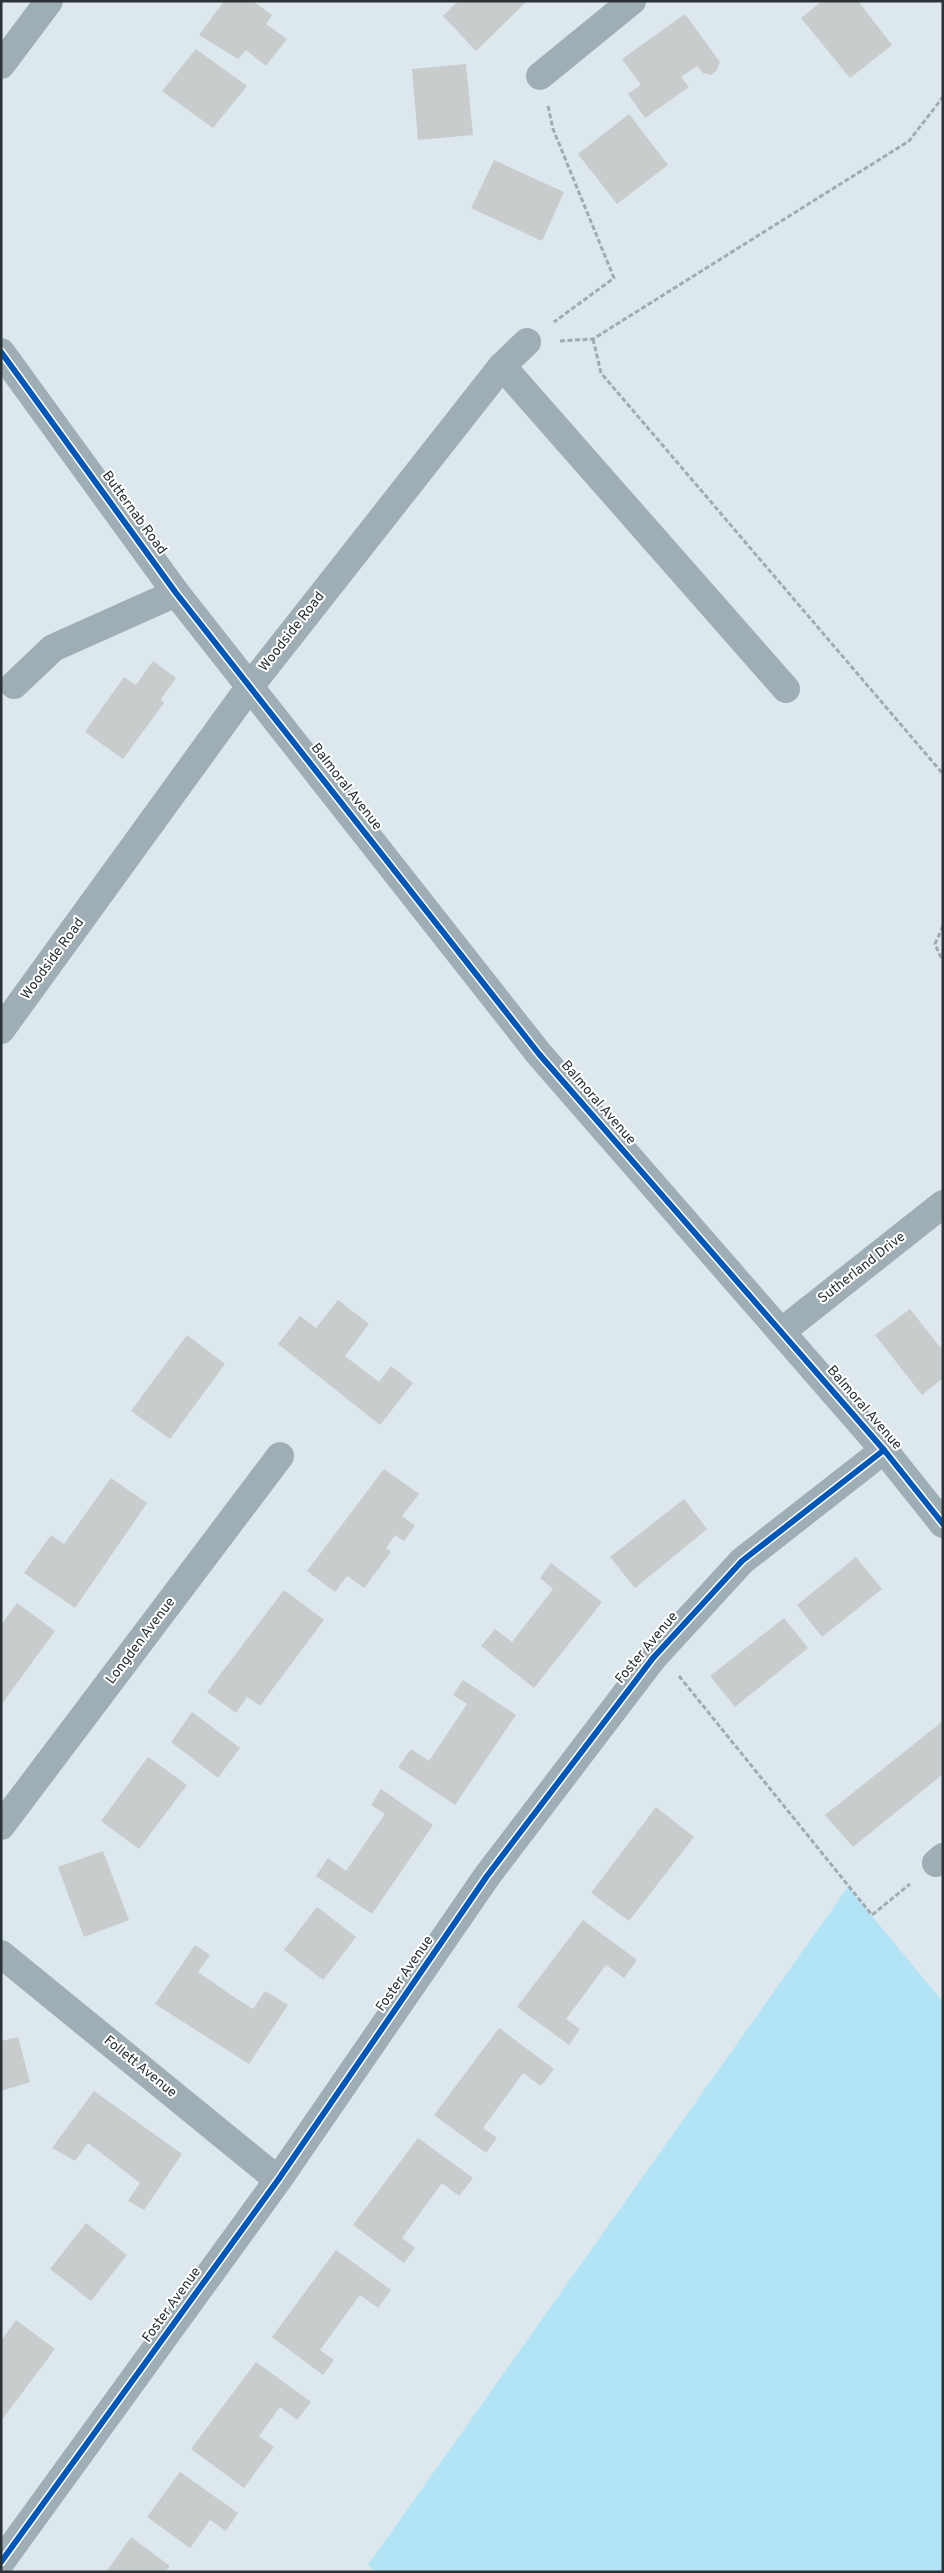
<svg xmlns="http://www.w3.org/2000/svg" width="944" height="2573" font-family="Overpass,sans-serif">
	<style>
		.green { fill: #b2e4f6 }
		.building { fill: #c9cccc }
		.lines { fill: none; stroke-linecap: round; stroke-linejoin: round }
		.path { stroke: #a0acb1; stroke-width: 3; stroke-dasharray: 5 2.5; stroke-linecap: butt }
		.minor { stroke: #9faeb4; stroke-width: 28 }
		.cycleway-casing { stroke: #fff; stroke-width: 9 }
		.cycleway { stroke: #0057b8; stroke-width: 6 }
		.labels { text-anchor: middle; dominant-baseline: central; stroke-width: 4; stroke-linejoin: round; paint-order: stroke }
		.street-label { font-size: 14px; fill: #2a3235; stroke: #fff }
	</style>
	<rect width="100%" height="100%" fill="#dce8ed"/>
	<path class="green" d="M848 1887 943 2002V2572H376L368 2565Z"/>
	<g class="building">
		<path d="M224 1H253L272 15 266 24 287 39 266 66 246 50 238 59 199 35Z"/>
		<path d="M458 1H527L476 51 443 16Z"/>
		<path d="M822 1H858L892 45 850 78 801 18Z"/>
		<path d="M685 14 720 62 717 70 711 75 703 73 697 66 681 77 689 87 645 118 628 94 641 85 622 59Z"/>
		<path d="M196 49 247 86 213 128 162 91Z"/>
		<path d="M466 64 473 135 418 140 412 69Z"/>
		<path d="M629 114 668 165 617 204 578 154Z"/>
		<path d="M494 160 564 192 542 241 471 208Z"/>
		<path d="M153 661 176 678 161 699 164 703 123 759 85 732 124 677 136 685Z"/>
		<path d="M338 1300 369 1324 345 1356 379 1382 391 1366 413 1383 380 1425 278 1344 300 1316 316 1328Z"/>
		<path d="M910 1309 943 1351V1378L922 1395 875 1335Z"/>
		<path d="M187 1335 225 1364 170 1439 131 1411Z"/>
		<path d="M384 1469 419 1494 402 1516 415 1526 404 1541 395 1535 386 1548 391 1552 364 1588 347 1576 335 1592 307 1571Z"/>
		<path d="M111 1478 147 1503 75 1608 24 1573 51 1535 64 1544Z"/>
		<path d="M684 1499 707 1529 635 1588 610 1557Z"/>
		<path d="M856 1557 882 1589 822 1637 797 1605Z"/>
		<path d="M551 1563 602 1602 534 1688 481 1646 495 1629 512 1642 553 1589 540 1578Z"/>
		<path d="M284 1590 324 1620 260 1706 247 1697 236 1713 207 1692Z"/>
		<path d="M17 1603 55 1631 1 1705V1625Z"/>
		<path d="M784 1618 808 1648 735 1707 710 1676Z"/>
		<path d="M463 1680 516 1715 455 1805 398 1767 411 1749 429 1761 467 1704 453 1695Z"/>
		<path d="M192 1712 240 1748 218 1778 171 1742Z"/>
		<path d="M943 1721V1774L853 1847 825 1815Z"/>
		<path d="M148 1757 187 1785 139 1849 101 1821Z"/>
		<path d="M381 1789 433 1825 372 1914 316 1876 328 1858 346 1871 385 1814 371 1805Z"/>
		<path d="M656 1807 694 1837 629 1921 591 1893Z"/>
		<path d="M103 1851 129 1920 84 1937 58 1867Z"/>
		<path d="M317 1907 356 1937 323 1980 284 1950Z"/>
		<path d="M583 1920 637 1960 624 1978 606 1965 566 2019 580 2029 569 2045 517 2007Z"/>
		<path d="M195 1945 210 1955 198 1972 231 1995 253 2009 265 1991 288 2005 249 2064 155 2004Z"/>
		<path d="M499 2028 554 2069 541 2086 523 2073 483 2128 497 2138 486 2153 434 2115Z"/>
		<path d="M18 2037 30 2082 1 2091V2041Z"/>
		<path d="M94 2091 182 2154 144 2210 128 2201 140 2183 88 2143 75 2161 52 2148Z"/>
		<path d="M418 2138 473 2178 459 2196 442 2183 402 2238 415 2248 404 2263 353 2225Z"/>
		<path d="M86 2223 127 2255 91 2301 50 2269Z"/>
		<path d="M336 2250 391 2290 378 2308 360 2295 320 2350 334 2360 323 2375 272 2337Z"/>
		<path d="M16 2320 55 2349 1 2421V2341Z"/>
		<path d="M256 2362 311 2402 297 2420 280 2407 259 2436 274 2447 244 2488 191 2449Z"/>
		<path d="M180 2472 238 2513 226 2531 210 2520 190 2548 147 2517Z"/>
		<path d="M131 2537 170 2566 165 2572H106Z"/>
	</g>
	<g class="lines">
		<g class="path">
			<path d="M548 106 553 129 614 278 554 322"/>
			<path d="M593 339 601 373 943 774"/>
			<path d="M560 341 593 339 909 141 943 97"/>
			<path d="M943 926 935 944 943 962"/>
			<path d="M679 1676 872 1915 910 1884"/>
		</g>
		<g class="minor">
			<path d="M1 65 49 1"/>
			<path d="M540 76 632 1"/>
			<path d="M1 352 176 593 539 1054 884 1450 943 1524"/>
			<path d="M502 366 786 689"/>
			<path d="M14 685 53 648 176 593"/>
			<path d="M1 1030 251 685 502 366 527 342"/>
			<path d="M781 1332 943 1204"/>
			<path d="M1 1826 280 1456"/>
			<path d="M936 1863 943 1857"/>
			<path d="M1 1954 278 2180"/>
			<path d="M1 2562 278 2180 487 1876 653 1658 742 1561 884 1450"/>
		</g>
		<defs>
			<g id="cycleway">
				<path d="M1 352 176 593 539 1054 884 1450 943 1524"/>
				<path d="M1 2562 278 2180 487 1876 653 1658 742 1561 884 1450"/>
			</g>
		</defs>
		<use href="#cycleway" class="cycleway-casing"/>
		<use href="#cycleway" class="cycleway"/>
	</g>
	<g class="labels">
		<g class="street-label">
			<text transform="translate(134 513) rotate(54)">Butternab Road</text>
			<text transform="translate(292 632) rotate(-52)">Woodside Road</text>
			<text transform="translate(346 787) rotate(52)">Balmoral Avenue</text>
			<text transform="translate(53 959) rotate(-54)">Woodside Road</text>
			<text transform="translate(598 1103) rotate(49)">Balmoral Avenue</text>
			<text transform="translate(862 1268) rotate(-38)">Sutherland Drive</text>
			<text transform="translate(864 1408) rotate(49)">Balmoral Avenue</text>
			<text transform="translate(141 1641) rotate(-53)">Longden Avenue</text>
			<text transform="translate(647 1648) rotate(-50)">Foster Avenue</text>
			<text transform="translate(405 1974) rotate(-55)">Foster Avenue</text>
			<text transform="translate(140 2067) rotate(39)">Follett Avenue</text>
			<text transform="translate(172 2305) rotate(-54)">Foster Avenue</text>
		</g>
	</g>
	<rect width="944" height="2573" fill="none" stroke="#2a3235" stroke-width="5"/>
</svg>
